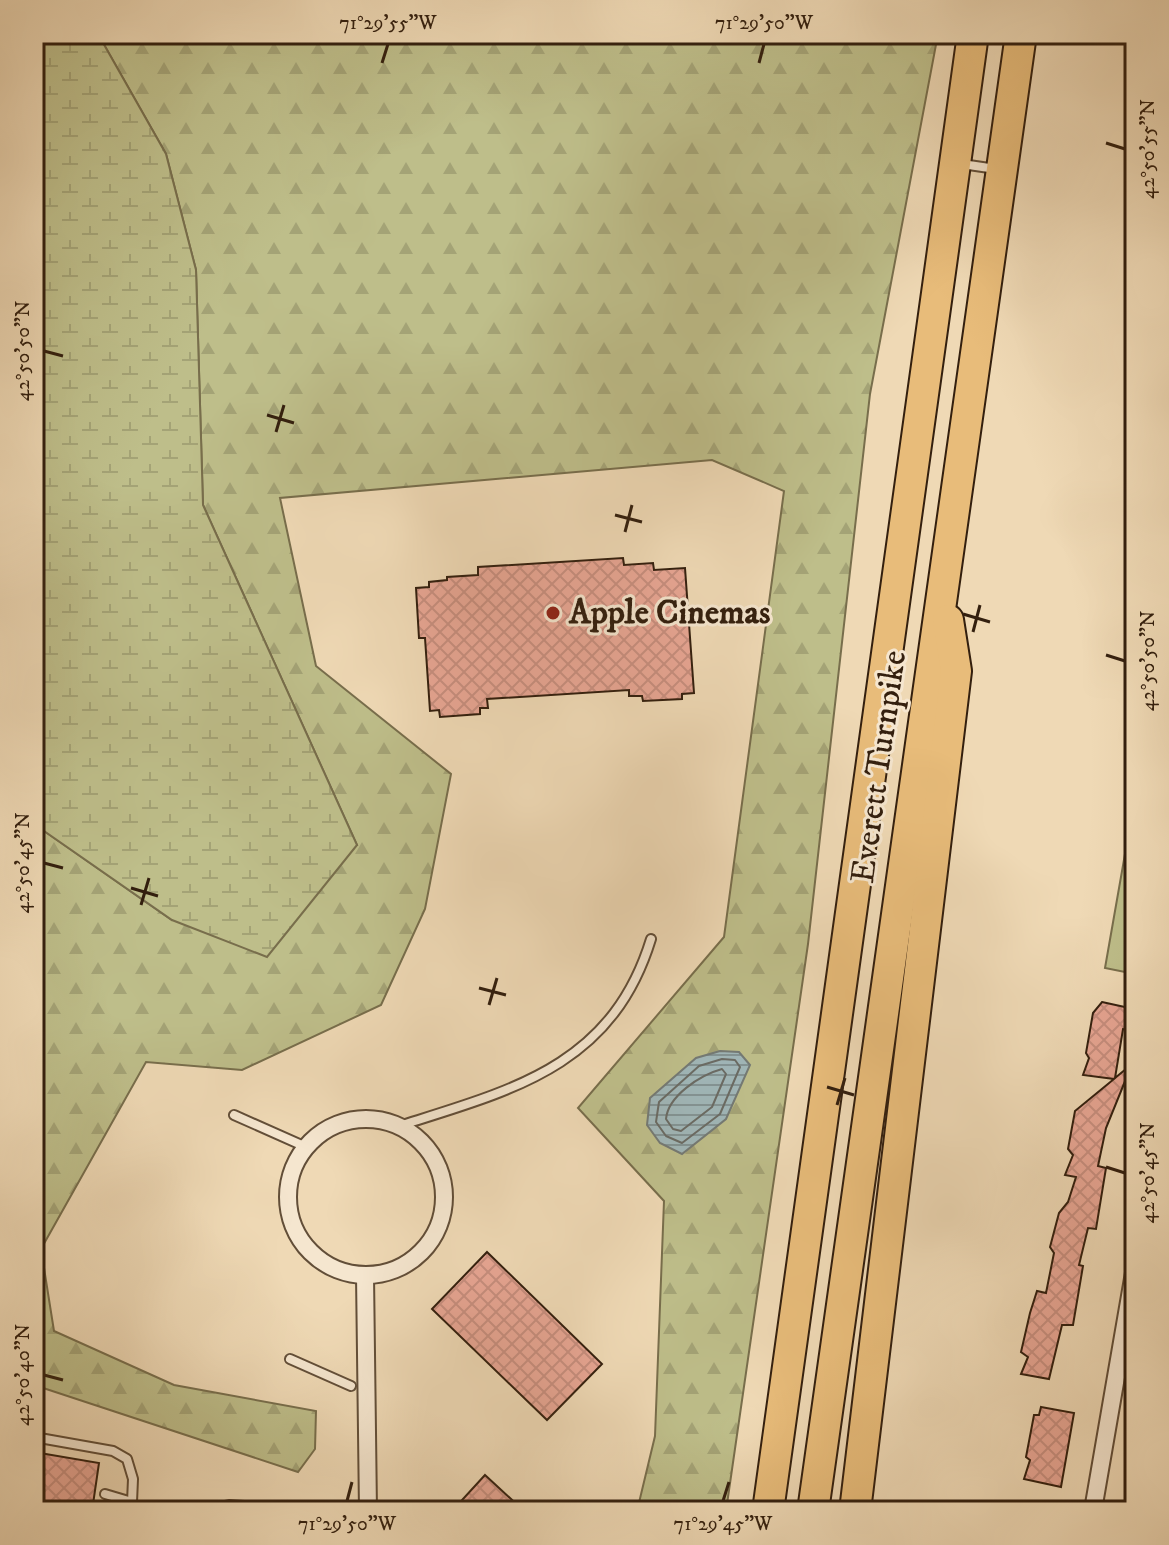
<svg xmlns="http://www.w3.org/2000/svg" width="1169" height="1545" font-family="'IM FELL DW Pica',serif">
	<style>
		.forest { fill: url(#forest-firs); stroke: #786e4c; stroke-width: 2 }
		.wetland { fill: url(#wetland-marsh); stroke: #786e4c; stroke-width: 2 }
		.pitch { fill: #bebe8a; stroke: #786e4c; stroke-width: 2 }
		.water { fill: url(#water-rules); stroke: #747a75; stroke-width: 2 }
		.lines { fill: none; stroke-linecap: round; stroke-linejoin: round }
		.shore { stroke: #6a6b64; stroke-width: 2 }
		.building { fill: url(#building-cross-hatch); stroke: #331f0e; stroke-width: 2 }
		.service-casing { stroke: #624e38; stroke-width: 12 }
		.minor-casing { stroke: #624e38; stroke-width: 20 }
		.motorway-casing { stroke: #331f0e; stroke-width: 34 }
		.service { stroke: #f5e6cf; stroke-width: 8 }
		.minor { stroke: #f5e6cf; stroke-width: 16 }
		.motorway { stroke: #e8bc7a; stroke-width: 30 }
		.ticks { fill: none; stroke: #331f0e; stroke-width: 3 }
		.poi-dot { fill: #8f2418; stroke: #f5e6cf; stroke-width: 3 }
		.labels { text-anchor: middle; dominant-baseline: central; stroke-width: 6; stroke-linejoin: round; paint-order: stroke }
		.poi-label { font-size: 34px; font-weight: bold; fill: #331f0e; stroke: #f5e6cf; text-anchor: start }
		.street-label { font-size: 34px; fill: #331f0e; stroke: #f5e6cf }
		.neatline { fill: none; stroke: #331f0e; stroke-width: 3 }
		.ticks-label { font-size: 20px; text-anchor: middle; fill: #331f0e }
	</style>
	<defs>
		<pattern id="forest-firs" width="22" height="20" patternUnits="userSpaceOnUse" patternTransform="scale(2)"><rect width="22" height="20" fill="#bebe8a"/><path d="M5 1l3.5 6h-7zM16 11l3.5 6h-7z" fill="#a4a376"/></pattern>
		<pattern id="wetland-marsh" width="20" height="14" patternUnits="userSpaceOnUse" patternTransform="scale(2)"><rect width="20" height="14" fill="#bebe8a"/><path d="M1 5h8M5 5V1M11 12h8M15 12V8" fill="none" stroke="#a4a376"/></pattern>
		<pattern id="water-rules" width="6" height="5" patternUnits="userSpaceOnUse" patternTransform="scale(2)"><rect width="6" height="5" fill="#a0b7b9"/><path d="M0 2.5h6" fill="none" stroke="#839495"/></pattern>
		<pattern id="building-cross-hatch" width="8" height="8" patternUnits="userSpaceOnUse" patternTransform="scale(2)"><rect width="8" height="8" fill="#e8a694"/><path d="M0 0l8 8M0 8l8-8" fill="none" stroke="#c78e7e"/></pattern>
	</defs>
	<rect width="100%" height="100%" fill="#efd9b5"/>
	<filter id="stains"><feTurbulence type="fractalNoise" baseFrequency=".0025" numOctaves="4"/><feColorMatrix values="0 0 0 0 .2 0 0 0 0 .09 0 0 0 0 .02 0 0 0 .5 -.17"/></filter>
	<radialGradient id="worn" r=".72"><stop offset=".6" stop-color="#630" stop-opacity="0"/><stop offset="1" stop-color="#630" stop-opacity=".3"/></radialGradient>
	<path class="forest" d="M98 34H938L870 394 808 944 726 1511H637L655 1436 664 1201 578 1108 724 937 784 491 712 460 280 498 316 666 451 774 425 909 381 1005 242 1070 146 1062 41 1249 54 1331 174 1385 316 1411 315 1449 298 1472 34 1385V824L172 920 357 845 203 505 196 270 166 154Z"/>
	<path class="wetland" d="M34 34H98L166 154 196 270 203 505 357 845 267 957 172 920 34 824Z"/>
	<path class="pitch" d="M1125 854 1135 856V974L1105 968Z"/>
	<path class="water" d="M720 1051 739 1052 750 1065 726 1119 682 1154 660 1143 647 1125 650 1098 696 1058Z"/>
	<g class="lines">
		<g class="shore">
			<path d="M722 1059 735 1060 740 1067 720 1114 682 1143 666 1136 656 1122 659 1102 699 1066Z"/>
			<path d="M722 1069 726 1074 712 1107 681 1131 673 1129 666 1119C668 1096 700 1075 722 1069Z"/>
		</g>
	</g>
	<g class="building">
		<path d="M623 558 624 565 653 563 654 570 685 568 694 693 682 694V699L643 701 642 696H629V690L487 699 488 708H480V714L440 717 439 710 430 711 425 638H419L416 588 429 587V582L447 580V577L478 575V567Z"/>
		<path d="M1102 1002 1134 1009 1131 1030 1123 1029 1115 1078 1132 1064 1106 1128 1098 1166 1106 1168 1096 1229 1088 1228 1079 1265 1083 1266 1073 1325H1062L1049 1379 1021 1374 1028 1357 1021 1352 1030 1313 1037 1291 1046 1293 1054 1253 1050 1247 1059 1213 1068 1202 1076 1177 1065 1175 1073 1155 1068 1149 1075 1111 1114 1079 1083 1075 1089 1058 1086 1053 1093 1013Z"/>
		<path d="M487 1252 602 1364 547 1420 432 1309Z"/>
		<path d="M1041 1407 1074 1413 1061 1487 1024 1479 1030 1460 1026 1457 1034 1415H1039Z"/>
		<path d="M34 1452 99 1463 92 1511H34Z"/>
		<path d="M485 1475 524 1511H452Z"/>
	</g>
	<g class="lines">
		<defs>
			<g id="service">
				<path d="M962 164 996 169"/>
				<path d="M234 1115 306 1147"/>
				<path d="M399 1126C513 1090 612 1066 651 939"/>
				<path d="M290 1359 351 1386"/>
				<path d="M34 1437 113 1451 127 1459 133 1479 132 1502"/>
				<path d="M105 1494 132 1502 137 1511"/>
				<path d="M201 1511 229 1505 321 1511"/>
			</g>
			<g id="minor">
				<circle cx="366" cy="1197" r="78"/>
				<path d="M365 1275 368 1511"/>
				<path d="M1093 1510 1135 1267"/>
			</g>
			<g id="motorway">
				<path d="M768 1511 973 34"/>
				<path d="M813 1511 1021 34"/>
				<path d="M855 1511 956 671 948 620"/>
			</g>
		</defs>
		<use href="#service" class="service-casing"/>
		<use href="#minor" class="minor-casing"/>
		<use href="#motorway" class="motorway-casing"/>
		<use href="#service" class="service"/>
		<use href="#minor" class="minor"/>
		<use href="#motorway" class="motorway"/>
	</g>
	<path class="ticks" d="M382 63 388 44M759 63 764 44M1106 143 1125 149M44 351 63 356M267 415 294 423M276 432 284 405M615 515 642 522M625 532 632 505M963 614 990 622M973 632 980 605M1106 655 1125 661M44 863 63 868M131 888 158 896M141 905 149 878M479 988 506 995M489 1005 497 978M827 1087 854 1095M837 1105 845 1078M1106 1167 1125 1173M44 1375 63 1380M347 1501 352 1482M723 1501 729 1482"/>
	<circle class="poi-dot" cx="553" cy="613" r="8"/>
	<g class="labels">
		<g class="poi-label">
			<text x="569" y="613">Apple Cinemas</text>
		</g>
		<g class="street-label">
			<text transform="translate(879 767) rotate(-82)">Everett Turnpike</text>
		</g>
	</g>
	<rect width="1169" height="1545" fill="none" stroke="#efd9b5" stroke-width="88"/>
	<rect x="44" y="44" width="1081" height="1457" class="neatline"/>
	<g class="ticks-label">
		<text x="388" y="29">71°29'55"W</text>
		<text x="764" y="29">71°29'50"W</text>
		<text transform="translate(1147 149) rotate(-90)" y="7">42°50'55"N</text>
		<text transform="translate(22 351) rotate(-90)" y="7">42°50'50"N</text>
		<text transform="translate(1147 661) rotate(-90)" y="7">42°50'50"N</text>
		<text transform="translate(22 863) rotate(-90)" y="7">42°50'45"N</text>
		<text transform="translate(1147 1173) rotate(-90)" y="7">42°50'45"N</text>
		<text transform="translate(22 1375) rotate(-90)" y="7">42°50'40"N</text>
		<text x="347" y="1530">71°29'50"W</text>
		<text x="723" y="1530">71°29'45"W</text>
	</g>
	<rect width="100%" height="100%" filter="url(#stains)"/>
	<rect width="100%" height="100%" fill="url(#worn)"/>
</svg>
